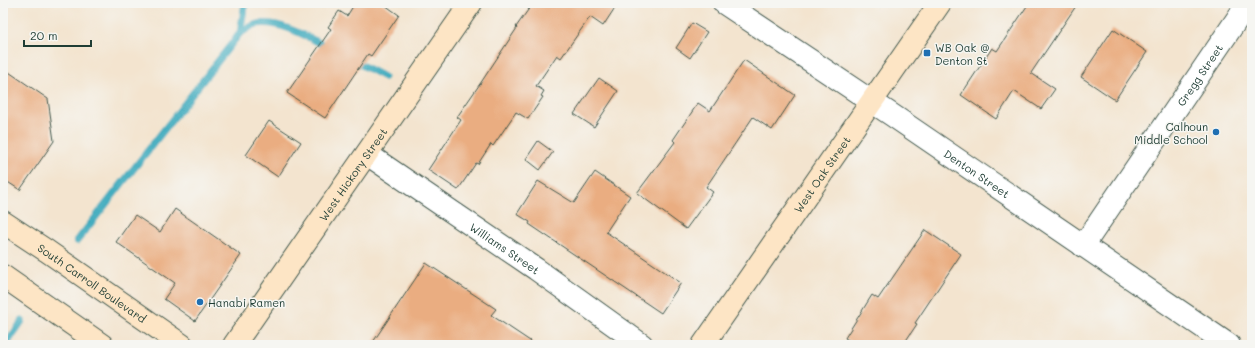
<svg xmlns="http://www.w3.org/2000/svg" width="1255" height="348" font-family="Mali,sans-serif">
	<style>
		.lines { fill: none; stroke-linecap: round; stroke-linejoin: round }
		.stream { stroke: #3fabbe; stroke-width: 7 }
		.building { fill: #eaad81 }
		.street-casing { stroke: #3f564b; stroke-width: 24 }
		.secondary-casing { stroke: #3f564b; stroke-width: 24 }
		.street { stroke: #fff; stroke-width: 22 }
		.secondary { stroke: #fde5c5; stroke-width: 22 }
		.poi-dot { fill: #1f6fb2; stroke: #f6f6f2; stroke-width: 1.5 }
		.labels { text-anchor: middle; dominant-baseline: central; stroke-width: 3; stroke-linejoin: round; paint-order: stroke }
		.poi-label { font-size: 11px; fill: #1f3d34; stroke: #f6f6f2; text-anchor: start }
		.street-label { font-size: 11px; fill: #1f3d34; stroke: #f6f6f2 }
	</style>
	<rect width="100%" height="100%" fill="#f6f6f2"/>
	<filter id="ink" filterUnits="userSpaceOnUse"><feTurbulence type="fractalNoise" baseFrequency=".025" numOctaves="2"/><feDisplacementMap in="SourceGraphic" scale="8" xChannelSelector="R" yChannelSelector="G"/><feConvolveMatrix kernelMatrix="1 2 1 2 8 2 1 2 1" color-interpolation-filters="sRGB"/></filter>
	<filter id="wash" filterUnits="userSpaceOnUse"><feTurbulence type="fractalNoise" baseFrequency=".012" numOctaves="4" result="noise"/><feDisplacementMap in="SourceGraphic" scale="16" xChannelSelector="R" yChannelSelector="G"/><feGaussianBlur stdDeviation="0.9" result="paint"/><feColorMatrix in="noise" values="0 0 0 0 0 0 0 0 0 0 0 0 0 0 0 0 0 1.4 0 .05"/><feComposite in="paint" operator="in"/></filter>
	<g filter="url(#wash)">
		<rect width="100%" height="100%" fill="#f3e4cf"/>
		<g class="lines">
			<g class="stream">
				<path d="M240 33 245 3"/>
				<path d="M354 61 384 77"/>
				<path d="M77 241 240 33C245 31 249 27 254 25 276 18 310 38 329 48"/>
				<path d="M6 345 22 321"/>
			</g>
		</g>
		<g id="blocks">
			<g class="building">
				<path d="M355 3H382L399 15 371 56 368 54 325 118 287 93 331 29 328 27 339 11 347 16Z"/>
				<path d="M533 3H618L603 26 590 17 561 58 557 55 536 86 544 91 541 96 543 97 528 119 516 112 493 146 491 144 478 164 476 163 458 190 428 170 461 120 457 117 482 81 517 28 516 27Z"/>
				<path d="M1029 3H1078L1031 73 1055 89 1041 109 1014 91 996 119 961 95 992 48 997 51Z"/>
				<path d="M692 23 707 32 690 58 676 48Z"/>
				<path d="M1113 29 1147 52 1115 100 1081 77Z"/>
				<path d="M744 60 795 95 772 130 753 117 706 187 713 192 686 229 637 193 675 142 673 140 698 103 710 111Z"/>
				<path d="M3 68 48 99 54 141 20 190 3 179Z"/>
				<path d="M599 78 618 91 594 127 574 114Z"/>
				<path d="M269 121 301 142 278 177 246 155Z"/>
				<path d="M538 141 553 152 540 170 526 159Z"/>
				<path d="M595 172 630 196 606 232 681 283 661 313 529 224 530 222 517 214 538 181 574 203Z"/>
				<path d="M175 209 241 255 195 321 164 299 175 283 116 242 135 215 160 232Z"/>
				<path d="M925 230 961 254 915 323 917 324 903 345H856L845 338 872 295 878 299Z"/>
				<path d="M426 263 496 309 491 315 536 345H371Z"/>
			</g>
		</g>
	</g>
	<g filter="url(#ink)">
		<use href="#blocks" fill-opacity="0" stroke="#3f564b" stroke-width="1"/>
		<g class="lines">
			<defs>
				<g id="street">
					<path id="s1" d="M724 3 892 115 1229 345"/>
					<path id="s2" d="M367 154 536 269 642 345"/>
					<path id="s3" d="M1083 246 1248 3"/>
				</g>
				<g id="secondary">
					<path id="s4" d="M3 222 47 251 182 345"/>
					<path d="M3 276 102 345"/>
					<path id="s5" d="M234 345 471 3"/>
					<path id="s6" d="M703 345 940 3"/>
				</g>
			</defs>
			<use href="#street" class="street-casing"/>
			<use href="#secondary" class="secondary-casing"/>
			<use href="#street" class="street"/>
			<use href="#secondary" class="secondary"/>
		</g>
	</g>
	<g class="poi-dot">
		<rect x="923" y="49" width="8" height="8" rx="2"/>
		<circle cx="1216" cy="132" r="4"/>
		<circle cx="200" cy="302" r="4"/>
	</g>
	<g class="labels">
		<g class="poi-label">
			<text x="935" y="47">WB Oak @<tspan x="935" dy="13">Denton St</tspan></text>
			<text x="1208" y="126" text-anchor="end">Calhoun<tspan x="1208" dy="13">Middle School</tspan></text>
			<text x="208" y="302">Hanabi Ramen</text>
		</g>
		<g class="street-label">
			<text stroke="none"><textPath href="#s3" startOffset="207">Gregg Street</textPath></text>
			<text stroke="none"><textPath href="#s1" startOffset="305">Denton Street</textPath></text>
			<text stroke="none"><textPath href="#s5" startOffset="208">West Hickory Street</textPath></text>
			<text stroke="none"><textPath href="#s6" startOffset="208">West Oak Street</textPath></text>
			<text stroke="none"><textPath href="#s2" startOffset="167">Williams Street</textPath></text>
			<text stroke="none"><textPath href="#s4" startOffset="108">South Carroll Boulevard</textPath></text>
		</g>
	</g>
	<rect width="1255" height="348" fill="none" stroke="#f6f6f2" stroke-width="16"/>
	<path d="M24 40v6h67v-6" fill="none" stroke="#1f3d34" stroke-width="2"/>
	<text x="30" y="40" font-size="12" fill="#1f3d34" stroke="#f6f6f2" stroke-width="3" paint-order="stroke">20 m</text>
</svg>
